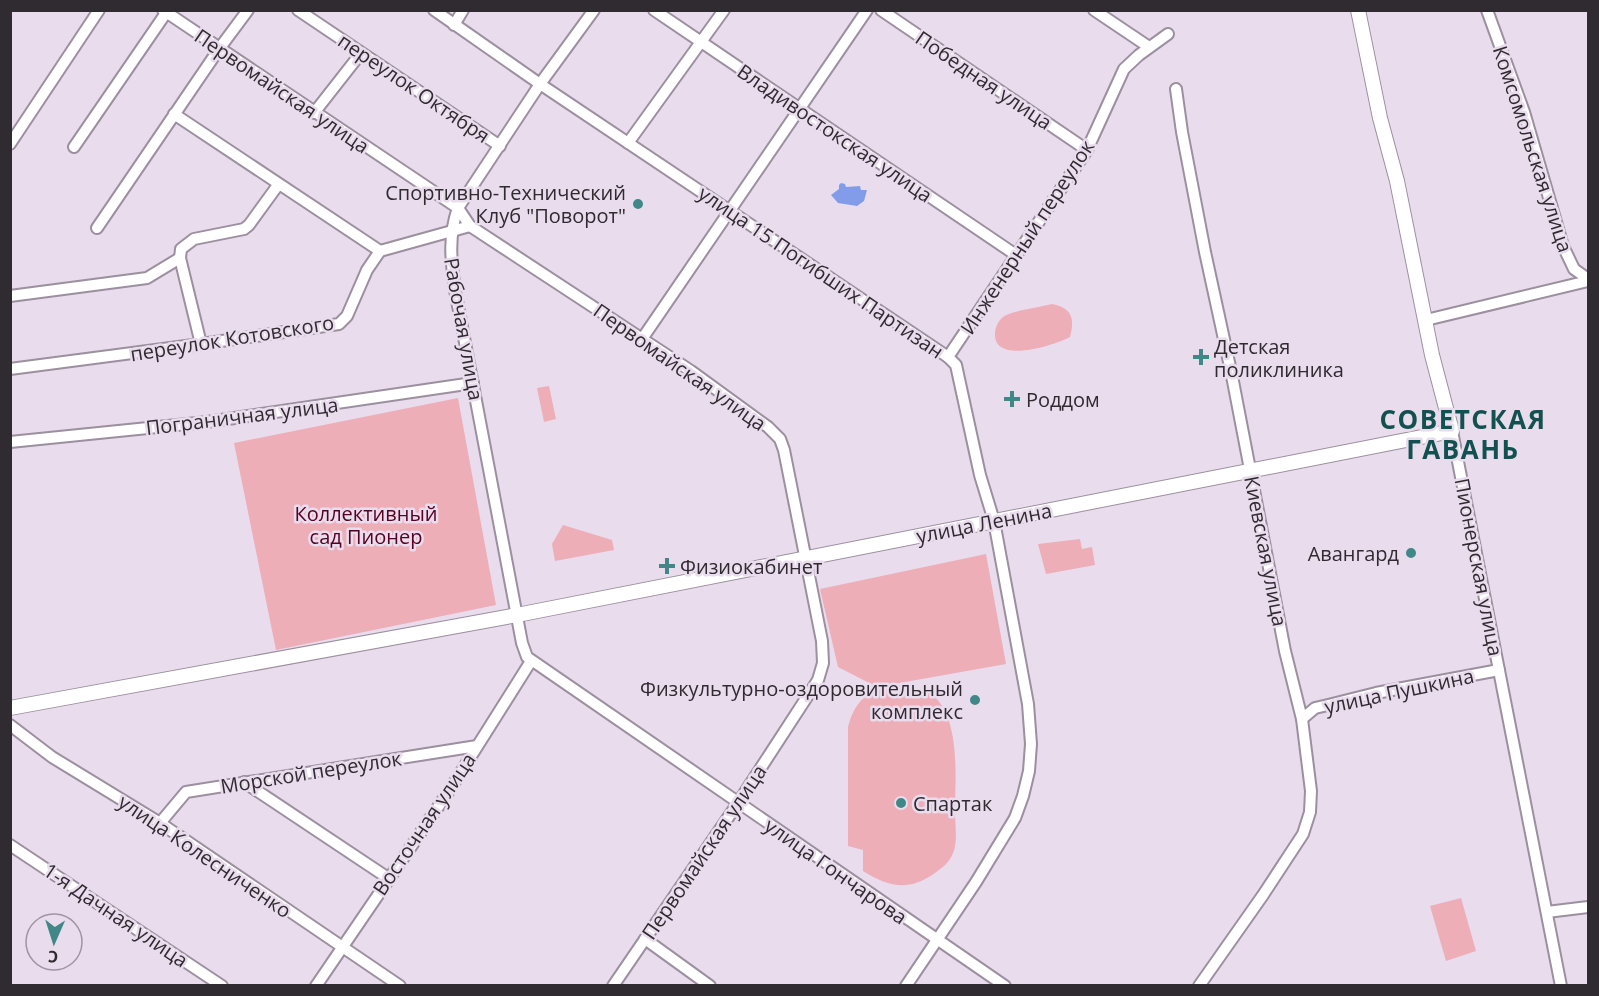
<svg xmlns="http://www.w3.org/2000/svg" width="1599" height="996" font-family="'Open Sans',sans-serif">
	<style>
		.green { fill: #edaeb8 }
		.water { fill: #829cea }
		.lines { fill: none; stroke-linecap: round; stroke-linejoin: round }
		.minor-casing { stroke: #9c8f9f; stroke-width: 14 }
		.major-casing { stroke: #9c8f9f; stroke-width: 16 }
		.minor { stroke: #fff; stroke-width: 10 }
		.major { stroke: #fff; stroke-width: 14 }
		.poi-dot { fill: #408888; stroke: #e9dced; stroke-width: 2 }
		.labels { text-anchor: middle; dominant-baseline: central; stroke-width: 5; stroke-linejoin: round; paint-order: stroke }
		.street-label { font-size: 20px; fill: #302a31; stroke: #e9dced }
		.poi-label { font-size: 20px; fill: #302a31; stroke: #e9dced; text-anchor: start }
		.park-label { font-size: 20px; fill: #590022; stroke: #e9dced }
		.district-label { font-size: 26px; font-weight: bold; letter-spacing: 1.5px; fill: #135151; stroke: #e9dced }
	</style>
	<rect width="100%" height="100%" fill="#e9dced"/>
	<g class="green">
		<path d="M1052 304C1072 308 1075 318 1070 337 1055 345 994 365 995 334 995 328 998 321 1003 317 1010 311 1041 307 1052 304Z"/>
		<path d="M549 386 556 419 544 422 537 388Z"/>
		<path d="M458 398 496 605 276 650 234 443Z"/>
		<path d="M563 525 612 540 614 550 555 561 552 544Z"/>
		<path d="M1080 539 1082 549 1092 547 1095 565 1046 574 1038 544Z"/>
		<path d="M986 554 1006 664 877 687 838 667 820 589Z"/>
		<path d="M900 685C910 687 926 689 934 696 961 722 955 778 955 812 955 824 958 842 953 853 949 863 943 867 935 873 908 892 889 887 863 871V850L848 846V727C856 697 870 690 900 685Z"/>
		<path d="M1461 898 1476 951 1446 961 1430 906Z"/>
	</g>
	<path class="water" d="M841 183 845 184 846 187 860 186 861 190H867L864 201 857 206 838 203 831 195 839 189V185Z"/>
	<g class="lines">
		<defs>
			<g id="minor">
				<path d="M163 10 458 208 470 226 691 371 768 427 780 439 784 450 822 641 823 663 818 680 738 803 613 986"/>
				<path d="M298 10 500 146"/>
				<path d="M434 10 540 84 948 357 956 365 980 475 994 521 1028 704 1031 744 1029 771 1023 796 1015 818 976 882 906 986"/>
				<path d="M594 10 540 84 458 208C448 236 451 261 455 290L522 643 527 657 1005 986"/>
				<path d="M654 10 1016 255"/>
				<path d="M881 10 1087 150"/>
				<path d="M1094 10 1149 47"/>
				<path d="M1487 10 1524 112 1563 246 1574 269 1588 279"/>
				<path d="M454 25 463 10"/>
				<path d="M1176 89 1182 132 1205 252 1232 376 1285 651 1302 719 1311 791 1310 812 1303 834 1263 895 1199 986"/>
				<path d="M314 113 361 53"/>
				<path d="M174 114 380 251"/>
				<path d="M628 143 724 10"/>
				<path d="M10 144 99 10"/>
				<path d="M74 147 168 10"/>
				<path d="M97 228 219 49 248 10"/>
				<path d="M380 251 470 226"/>
				<path d="M10 296 147 278 180 258"/>
				<path d="M1426 320 1588 281"/>
				<path d="M642 339 867 10"/>
				<path d="M201 344 180 258 181 249 194 239 244 229 249 225 278 185"/>
				<path d="M948 357 1087 150 1124 69 1139 55 1168 34"/>
				<path d="M10 369 201 344 339 324 347 316 367 270 380 251"/>
				<path d="M1452 431 1561 986"/>
				<path d="M10 442 207 422 473 383"/>
				<path d="M1302 719 1315 708 1328 705 1376 693 1499 670"/>
				<path d="M10 725 52 757 160 823 400 986"/>
				<path d="M244 782 388 878"/>
				<path d="M160 823 186 792 477 746"/>
				<path d="M10 845 222 986"/>
				<path d="M1547 912 1588 907"/>
				<path d="M645 939 710 986"/>
				<path d="M316 986 451 788 531 661"/>
			</g>
			<path id="major" d="M10 708 517 615 1452 431 1432 355 1397 181 1380 118 1358 10"/>
		</defs>
		<use href="#minor" class="minor-casing"/>
		<use href="#major" class="major-casing"/>
		<use href="#minor" class="minor"/>
		<use href="#major" class="major"/>
	</g>
	<g class="poi-dot">
		<circle cx="638" cy="204" r="6"/>
		<path d="M1198 348h6v6h6v6h-6v6h-6v-6h-6v-6h6z"/>
		<path d="M1009 390h6v6h6v6h-6v6h-6v-6h-6v-6h6z"/>
		<circle cx="1411" cy="553" r="6"/>
		<path d="M664 557h6v6h6v6h-6v6h-6v-6h-6v-6h6z"/>
		<circle cx="975" cy="700" r="6"/>
		<circle cx="901" cy="803" r="6"/>
	</g>
	<g class="labels">
		<g class="street-label">
			<text transform="translate(984 80) rotate(34)">Победная улица</text>
			<text transform="translate(414 88) rotate(34)">переулок Октября</text>
			<text transform="translate(282 91) rotate(34)">Первомайская улица</text>
			<text transform="translate(835 133) rotate(34)">Владивостокская улица</text>
			<text transform="translate(1533 149) rotate(72)">Комсомольская улица</text>
			<text transform="translate(1027 237) rotate(-57)">Инженерный переулок</text>
			<text transform="translate(821 272) rotate(34)">улица 15 Погибших Партизан</text>
			<text transform="translate(464 329) rotate(80)">Рабочая улица</text>
			<text transform="translate(232 338) rotate(-9)">переулок Котовского</text>
			<text transform="translate(680 367) rotate(35)">Первомайская улица</text>
			<text transform="translate(242 416) rotate(-7)">Пограничная улица</text>
			<text transform="translate(984 523) rotate(-11)">улица Ленина</text>
			<text transform="translate(1266 551) rotate(79)">Киевская улица</text>
			<text transform="translate(1479 567) rotate(79)">Пионерская улица</text>
			<text transform="translate(1399 691) rotate(-12)">улица Пушкина</text>
			<text transform="translate(311 772) rotate(-9)">Морской переулок</text>
			<text transform="translate(424 824) rotate(-56)">Восточная улица</text>
			<text transform="translate(704 852) rotate(-56)">Первомайская улица</text>
			<text transform="translate(205 856) rotate(34)">улица Колесниченко</text>
			<text transform="translate(836 871) rotate(35)">улица Гончарова</text>
			<text transform="translate(116 915) rotate(34)">1-я Дачная улица</text>
		</g>
		<g class="poi-label">
			<text x="626" y="192" text-anchor="end">Спортивно-Технический<tspan x="626" dy="23">Клуб "Поворот"</tspan></text>
			<text x="1214" y="346">Детская<tspan x="1214" dy="23">поликлиника</tspan></text>
			<text x="1026" y="399">Роддом</text>
			<text x="1399" y="553" text-anchor="end">Авангард</text>
			<text x="680" y="566">Физиокабинет</text>
			<text x="963" y="688" text-anchor="end">Физкультурно-оздоровительный<tspan x="963" dy="23">комплекс</tspan></text>
			<text x="913" y="803">Спартак</text>
		</g>
		<g class="park-label">
			<text x="366" y="513">Коллективный<tspan x="366" dy="23">сад Пионер</tspan></text>
		</g>
		<g class="district-label">
			<text x="1463" y="419">СОВЕТСКАЯ<tspan x="1463" dy="30">ГАВАНЬ</tspan></text>
		</g>
	</g>
	<rect width="1599" height="996" fill="none" stroke="#302a31" stroke-width="24"/>
	<g transform="translate(54 942) rotate(183)"><circle r="28" fill="#e9dced" stroke="#9f95a2" stroke-width="1.5"/>
	<path d="M0-4.5L10 22L0 15L-10 22Z" fill="#408888"/>
	<text y="-9" font-size="16" font-weight="bold" text-anchor="middle" fill="#302a31">С</text>
	</g>
</svg>
